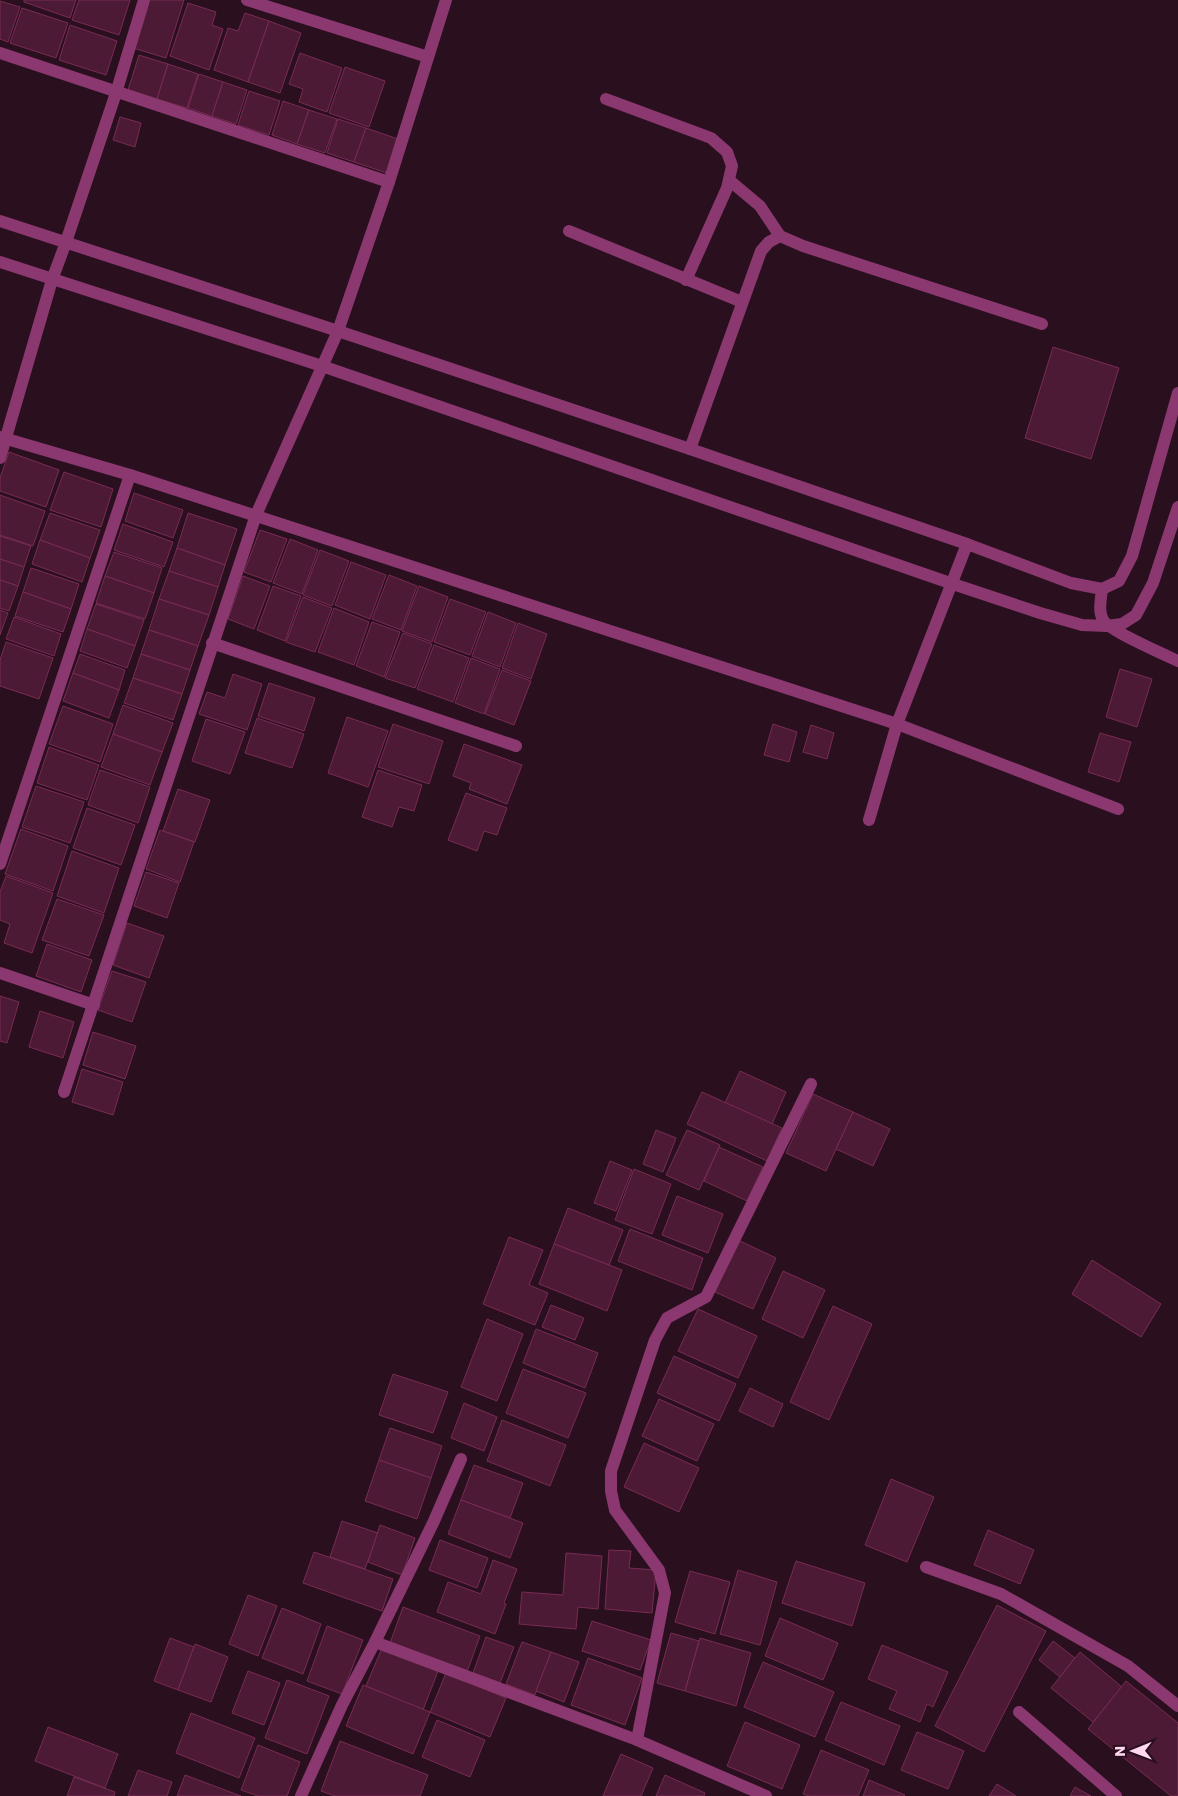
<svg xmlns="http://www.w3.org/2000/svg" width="1178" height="1796" font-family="Poppins,sans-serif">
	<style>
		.building { fill: #4c1a34; stroke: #792b54 }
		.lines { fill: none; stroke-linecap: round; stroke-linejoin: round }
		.minor { stroke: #8b3871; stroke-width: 12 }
	</style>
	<rect width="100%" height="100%" fill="#2a0f1e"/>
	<g class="building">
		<path d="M24 0H76L70 18 24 2Z"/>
		<path d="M79 0H130L119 35 72 20Z"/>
		<path d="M148 0H184L166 58 133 48Z"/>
		<path d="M0 1 20 7 8 42 0 39Z"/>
		<path d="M188 3 216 12 212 25 223 29 209 70 170 56Z"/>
		<path d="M22 8 68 23 56 58 10 43Z"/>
		<path d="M245 13 269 21 248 82 214 70 228 28 238 31Z"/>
		<path d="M269 21 301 33 280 93 248 82Z"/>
		<path d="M70 25 117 41 106 75 59 60Z"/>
		<path d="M300 53 342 68 327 112 299 102 303 89 289 84Z"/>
		<path d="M139 55 168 64 157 99 128 90Z"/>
		<path d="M168 64 198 74 187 108 157 99Z"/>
		<path d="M345 67 385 81 369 127 329 113Z"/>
		<path d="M199 74 223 82 212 116 188 108Z"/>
		<path d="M223 82 247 90 236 124 212 116Z"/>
		<path d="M249 91 280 101 269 135 238 125Z"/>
		<path d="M283 101 309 110 297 144 272 135Z"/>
		<path d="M309 110 337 119 325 153 297 144Z"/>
		<path d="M120 117 141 123 135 147 113 140Z"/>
		<path d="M338 119 366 128 354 162 327 153Z"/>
		<path d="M366 128 398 139 387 173 354 162Z"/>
		<path d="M1053 347 1119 368 1091 459 1025 438Z"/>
		<path d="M9 452 59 470 46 507 0 491V478Z"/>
		<path d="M64 472 113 489 101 527 50 510Z"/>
		<path d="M134 493 183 510 173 538 125 521Z"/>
		<path d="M0 495 45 511 33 546 0 535Z"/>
		<path d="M50 513 100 530 90 558 40 540Z"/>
		<path d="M188 513 237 529 225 565 177 548Z"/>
		<path d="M123 524 173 542 164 567 114 550Z"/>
		<path d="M260 530 287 539 271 582 244 572Z"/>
		<path d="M0 536 31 546 24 567 0 559Z"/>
		<path d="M290 539 318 550 302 594 273 583Z"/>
		<path d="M40 540 90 558 82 582 32 564Z"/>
		<path d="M177 548 225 565 218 587 169 571Z"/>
		<path d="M320 550 349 561 332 606 303 595Z"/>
		<path d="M114 552 162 568 154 593 105 576Z"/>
		<path d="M0 559 24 567 18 586 0 580Z"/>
		<path d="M351 562 386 575 370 619 335 605Z"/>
		<path d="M31 568 79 584 71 609 23 592Z"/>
		<path d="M169 571 218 587 209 615 159 599Z"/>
		<path d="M389 575 417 586 401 630 372 619Z"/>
		<path d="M105 576 154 593 145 619 96 603Z"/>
		<path d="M243 576 270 586 254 629 228 619Z"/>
		<path d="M0 580 18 586 9 611 0 608Z"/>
		<path d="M273 586 301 596 285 641 257 630Z"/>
		<path d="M419 586 448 597 432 642 402 631Z"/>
		<path d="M23 592 71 609 63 632 15 616Z"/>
		<path d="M303 597 332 608 315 652 286 642Z"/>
		<path d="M159 599 209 615 198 646 149 630Z"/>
		<path d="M450 599 486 612 470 655 434 642Z"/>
		<path d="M96 604 144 620 135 646 87 629Z"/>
		<path d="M334 608 369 622 354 665 318 652Z"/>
		<path d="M0 610 8 613 0 635Z"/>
		<path d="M488 612 516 623 500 667 472 656Z"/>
		<path d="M14 617 61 634 54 656 6 639Z"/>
		<path d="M372 622 400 632 384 677 356 666Z"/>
		<path d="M518 623 547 634 531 679 502 668Z"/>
		<path d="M87 629 135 646 127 668 80 651Z"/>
		<path d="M149 630 198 646 190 670 141 654Z"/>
		<path d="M403 633 432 644 415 688 385 678Z"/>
		<path d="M6 642 53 658 39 699 0 686V660Z"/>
		<path d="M434 645 469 658 453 702 417 689Z"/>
		<path d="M80 654 125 670 119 690 73 673Z"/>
		<path d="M141 654 190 670 182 694 133 678Z"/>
		<path d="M471 658 500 669 484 714 455 703Z"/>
		<path d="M1120 669 1152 679 1137 727 1106 717Z"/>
		<path d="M502 670 531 681 514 725 485 714Z"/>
		<path d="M73 673 119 690 109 718 63 701Z"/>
		<path d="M233 674 262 684 247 730 199 714 207 692 225 698Z"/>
		<path d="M133 678 182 694 173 720 124 703Z"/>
		<path d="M269 683 315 698 304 731 258 716Z"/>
		<path d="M123 705 173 723 162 752 113 734Z"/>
		<path d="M63 706 113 724 100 762 49 744Z"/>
		<path d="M347 717 388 731 368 787 328 773Z"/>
		<path d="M257 718 304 734 292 768 245 753Z"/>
		<path d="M206 719 245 732 230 774 192 761Z"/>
		<path d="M393 724 443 741 429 784 378 767Z"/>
		<path d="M773 724 797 732 789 762 764 755Z"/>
		<path d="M811 725 834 733 827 759 803 752Z"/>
		<path d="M1100 733 1131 742 1119 782 1088 772Z"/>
		<path d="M113 734 162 752 150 785 101 767Z"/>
		<path d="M464 744 522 765 507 804 469 789 471 783 453 776Z"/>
		<path d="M49 747 99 765 87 800 37 783Z"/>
		<path d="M100 770 150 787 138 823 88 805Z"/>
		<path d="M378 770 422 785 414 811 399 807 392 827 362 817Z"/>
		<path d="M36 786 84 802 70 843 22 827Z"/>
		<path d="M178 789 210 800 195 842 163 831Z"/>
		<path d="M466 793 507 808 497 835 484 831 477 851 448 840Z"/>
		<path d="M87 808 135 825 121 865 73 848Z"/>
		<path d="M21 829 68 846 53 891 5 874Z"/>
		<path d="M160 830 194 842 180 882 146 869Z"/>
		<path d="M72 851 119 868 104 913 57 896Z"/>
		<path d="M146 872 179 883 167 918 134 906Z"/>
		<path d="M6 876 53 893 32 953 4 943 10 924 0 920V892Z"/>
		<path d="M57 899 104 915 89 956 42 940Z"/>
		<path d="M127 923 164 936 149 978 113 965Z"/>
		<path d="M47 944 92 960 81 992 36 976Z"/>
		<path d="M112 971 146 982 132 1022 98 1010Z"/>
		<path d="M0 996 19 1002 7 1043 0 1041Z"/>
		<path d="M40 1011 74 1022 63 1058 29 1047Z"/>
		<path d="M93 1032 136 1046 125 1079 83 1065Z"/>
		<path d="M82 1069 123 1082 113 1115 72 1102Z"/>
		<path d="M740 1071 786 1092 772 1124 725 1103Z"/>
		<path d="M702 1092 782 1128 767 1161 687 1124Z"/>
		<path d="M813 1094 853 1112 826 1171 786 1153Z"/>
		<path d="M853 1112 890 1129 873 1166 836 1149Z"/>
		<path d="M656 1130 676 1138 663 1172 643 1164Z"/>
		<path d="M687 1130 720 1145 699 1190 666 1175Z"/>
		<path d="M719 1147 763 1167 747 1201 704 1181Z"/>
		<path d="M610 1161 632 1170 616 1211 594 1203Z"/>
		<path d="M634 1169 671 1184 652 1234 615 1220Z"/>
		<path d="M677 1196 723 1214 708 1253 662 1235Z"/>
		<path d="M568 1208 623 1230 609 1265 554 1244Z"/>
		<path d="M630 1229 703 1258 692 1290 618 1261Z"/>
		<path d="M509 1237 543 1250 529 1285 548 1293 535 1325 483 1304Z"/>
		<path d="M738 1240 776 1258 753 1309 715 1292Z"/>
		<path d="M554 1244 622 1270 607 1311 539 1284Z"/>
		<path d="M1092 1260 1161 1304 1141 1337 1072 1294Z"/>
		<path d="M783 1271 825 1290 803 1338 762 1319Z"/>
		<path d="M551 1305 584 1318 575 1340 542 1327Z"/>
		<path d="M833 1306 872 1324 829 1420 790 1402Z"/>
		<path d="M698 1309 757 1336 738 1378 678 1351Z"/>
		<path d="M487 1319 523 1334 497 1401 461 1387Z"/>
		<path d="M536 1329 598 1353 585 1388 523 1363Z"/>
		<path d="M674 1356 736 1384 719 1421 657 1393Z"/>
		<path d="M523 1369 586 1393 568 1438 506 1413Z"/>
		<path d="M393 1374 448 1392 433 1433 379 1415Z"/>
		<path d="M750 1388 783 1404 773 1427 739 1411Z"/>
		<path d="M659 1399 714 1424 697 1461 642 1436Z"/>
		<path d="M464 1403 497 1417 484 1451 451 1438Z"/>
		<path d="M502 1420 566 1445 550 1486 487 1461Z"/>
		<path d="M390 1428 442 1446 431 1478 379 1460Z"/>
		<path d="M644 1443 699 1468 679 1512 624 1487Z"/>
		<path d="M379 1460 431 1478 417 1519 365 1501Z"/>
		<path d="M474 1465 523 1483 510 1518 461 1500Z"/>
		<path d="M891 1479 934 1497 907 1562 865 1545Z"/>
		<path d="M461 1500 523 1523 510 1558 448 1534Z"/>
		<path d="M342 1521 378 1533 365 1569 330 1557Z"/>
		<path d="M380 1525 415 1538 402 1575 368 1562Z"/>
		<path d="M988 1530 1034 1550 1020 1584 974 1565Z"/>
		<path d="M440 1540 488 1558 477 1588 429 1570Z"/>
		<path d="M609 1550 631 1551 629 1568 656 1570 652 1613 605 1609Z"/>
		<path d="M314 1552 393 1579 382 1611 303 1583Z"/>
		<path d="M566 1553 602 1556 598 1609 578 1607 576 1629 519 1624 522 1592 563 1595Z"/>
		<path d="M493 1560 517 1569 504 1603 506 1604 495 1634 437 1612 448 1582 481 1594Z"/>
		<path d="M796 1561 865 1583 852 1626 782 1603Z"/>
		<path d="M738 1570 777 1582 760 1645 720 1634Z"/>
		<path d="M690 1571 730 1582 715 1634 675 1622Z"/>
		<path d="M248 1595 277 1606 258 1656 229 1644Z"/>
		<path d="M997 1605 1046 1631 984 1752 935 1726Z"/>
		<path d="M403 1607 480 1636 467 1672 390 1643Z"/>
		<path d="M282 1608 321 1624 303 1674 262 1658Z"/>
		<path d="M780 1618 838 1643 823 1680 765 1656Z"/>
		<path d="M592 1621 651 1640 640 1670 582 1651Z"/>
		<path d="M327 1626 363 1640 342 1694 307 1681Z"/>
		<path d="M671 1633 699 1641 685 1691 657 1683Z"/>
		<path d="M486 1637 514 1647 500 1683 473 1673Z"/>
		<path d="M170 1638 194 1647 178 1690 154 1681Z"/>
		<path d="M700 1638 751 1653 736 1706 685 1691Z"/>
		<path d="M1053 1641 1075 1658 1060 1677 1039 1660Z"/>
		<path d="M522 1642 551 1652 535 1695 506 1684Z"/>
		<path d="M195 1644 228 1657 211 1702 178 1690Z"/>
		<path d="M882 1645 948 1672 933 1707 927 1704 920 1722 889 1709 897 1691 868 1679Z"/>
		<path d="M382 1648 438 1671 423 1710 366 1686Z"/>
		<path d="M551 1652 579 1662 564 1702 536 1691Z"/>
		<path d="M1080 1652 1122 1687 1093 1722 1051 1688Z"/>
		<path d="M588 1658 642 1678 625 1725 571 1705Z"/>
		<path d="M763 1662 834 1692 815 1737 744 1707Z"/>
		<path d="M248 1671 280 1683 264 1725 232 1713Z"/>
		<path d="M446 1673 506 1698 490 1737 430 1712Z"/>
		<path d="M287 1680 329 1696 307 1754 265 1738Z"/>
		<path d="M1126 1681 1178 1723V1796H1171L1088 1729Z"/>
		<path d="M363 1685 430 1712 413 1754 346 1726Z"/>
		<path d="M841 1702 900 1726 884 1765 825 1740Z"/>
		<path d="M191 1713 255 1738 239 1778 176 1753Z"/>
		<path d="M437 1720 485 1740 470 1777 422 1757Z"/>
		<path d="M745 1722 800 1745 782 1789 727 1766Z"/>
		<path d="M48 1727 118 1754 105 1788 35 1761Z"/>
		<path d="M917 1732 964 1751 948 1789 901 1770Z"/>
		<path d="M340 1741 428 1775 420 1796H335L321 1791Z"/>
		<path d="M258 1745 300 1762 287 1796H258L241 1790Z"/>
		<path d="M821 1750 869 1770 858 1796H809L803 1794Z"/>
		<path d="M621 1754 653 1768 641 1796H603Z"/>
		<path d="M138 1770 172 1782 167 1796H128Z"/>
		<path d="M185 1775 241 1796H177Z"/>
		<path d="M665 1775 705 1793 704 1796H656Z"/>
		<path d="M74 1777 115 1792 114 1796H67Z"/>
		<path d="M869 1780 905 1795 904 1796H863Z"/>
		<path d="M997 1784 1016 1796H989Z"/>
		<path d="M1075 1787 1091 1796H1070Z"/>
	</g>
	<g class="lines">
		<g class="minor">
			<path d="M247 0 428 57"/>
			<path d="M0 53 389 182"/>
			<path d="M606 99 711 138 727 152 732 166 727 188 686 280"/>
			<path d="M729 180 760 206 780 236"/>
			<path d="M0 221 338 331 690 449 967 544 1071 583 1102 589 1119 581 1132 556 1178 393"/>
			<path d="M569 231 742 302"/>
			<path d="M0 262 322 366 953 584 1040 613 1082 625 1107 626 1122 624 1136 615 1153 583 1178 507"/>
			<path d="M0 437 130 475 897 724 1118 809"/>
			<path d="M690 449 761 251 769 242 780 236 803 246 1042 324"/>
			<path d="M0 458 52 280 66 242 116 93 144 0"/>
			<path d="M1102 589C1101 600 1098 611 1103 620 1108 630 1165 655 1178 661"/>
			<path d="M212 643 516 746"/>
			<path d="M869 820 897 724 967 544"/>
			<path d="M0 864 130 475"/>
			<path d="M0 973 94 1005"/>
			<path d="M64 1092 256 515 338 331 389 182 446 0"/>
			<path d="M926 1567 1001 1594 1128 1666 1178 1706"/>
			<path d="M375 1642 637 1740 766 1796"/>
			<path d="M1019 1712 1116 1796"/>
			<path d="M637 1740 665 1593 659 1570 615 1510 611 1491V1471L655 1340 667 1318 706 1297 811 1084"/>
			<path d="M301 1796 342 1705 375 1642 434 1521 461 1459"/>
		</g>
	</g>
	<g transform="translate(1133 1751) rotate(269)" stroke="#2a0f1e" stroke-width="4" paint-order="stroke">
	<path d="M0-4L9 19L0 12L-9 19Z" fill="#ffd8f0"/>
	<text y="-8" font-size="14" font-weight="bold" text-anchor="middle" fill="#ffd8f0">N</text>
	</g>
</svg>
